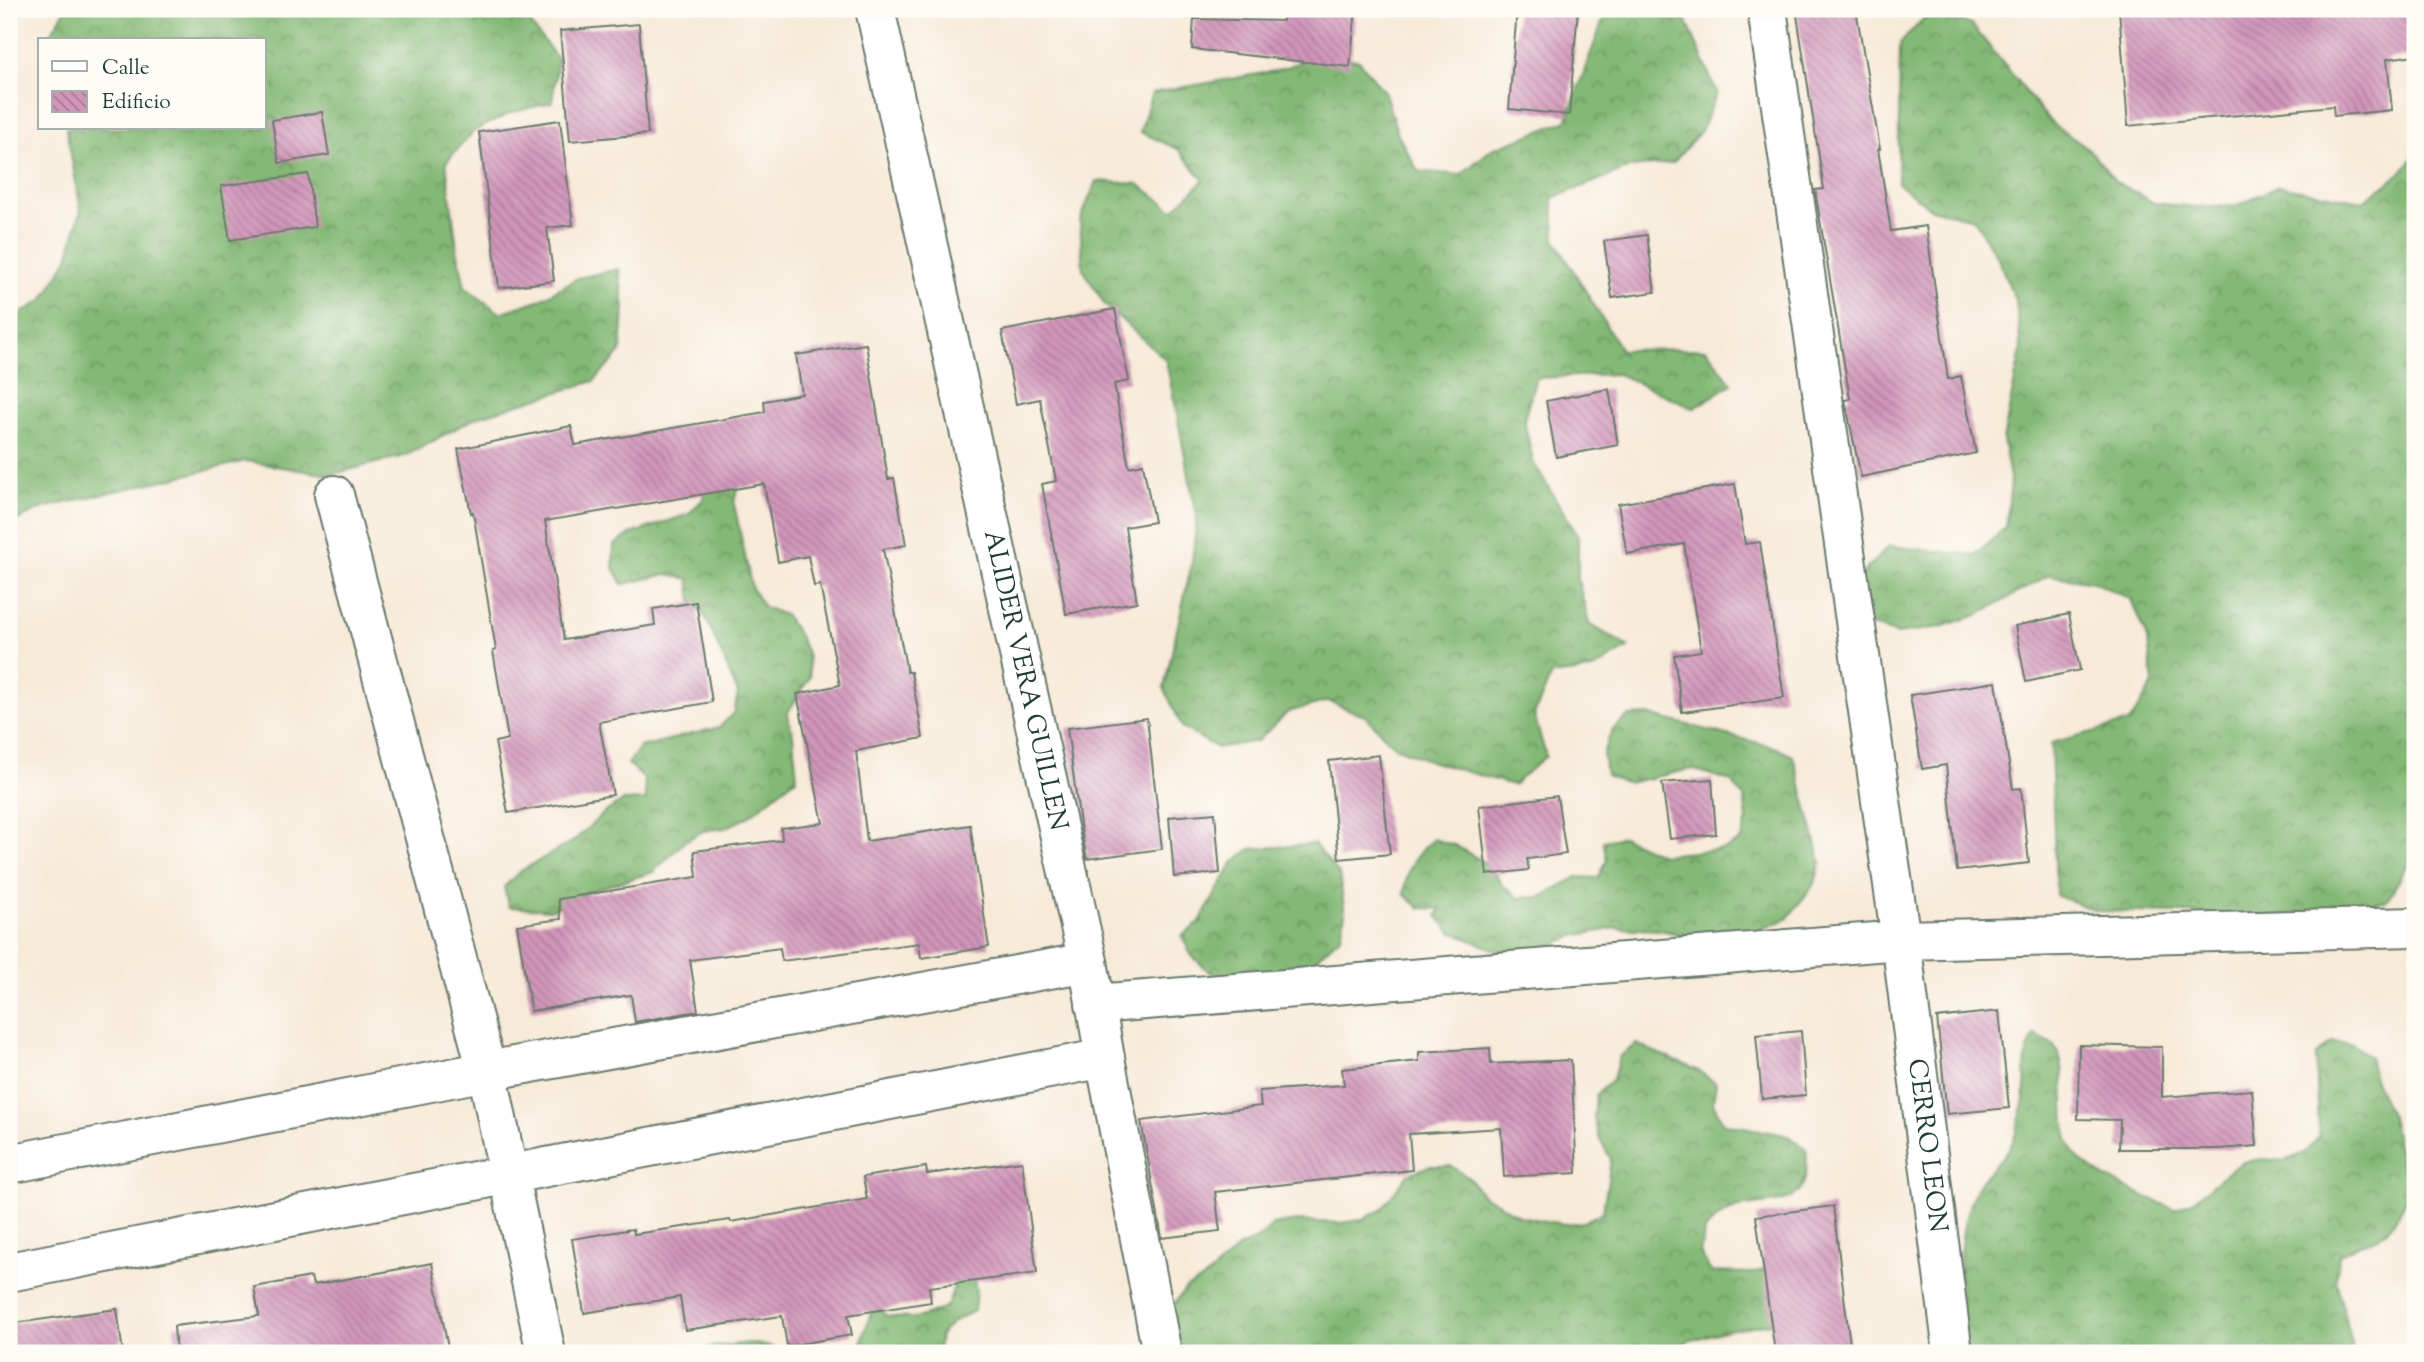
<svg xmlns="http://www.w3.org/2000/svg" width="2424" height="1362" font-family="'Sorts Mill Goudy',serif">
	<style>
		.forest { fill: url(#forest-crowns); stroke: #517a54; stroke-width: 2 }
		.building { fill: url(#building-back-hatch) }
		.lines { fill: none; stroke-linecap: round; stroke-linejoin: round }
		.minor-casing { stroke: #6b7a6d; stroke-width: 42 }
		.minor { stroke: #fff; stroke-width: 38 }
		.labels { text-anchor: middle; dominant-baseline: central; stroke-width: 5; stroke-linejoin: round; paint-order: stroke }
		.street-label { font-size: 26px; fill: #1f3d34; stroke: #fdfcf7 }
	</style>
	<defs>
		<pattern id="forest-crowns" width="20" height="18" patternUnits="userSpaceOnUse" patternTransform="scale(1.75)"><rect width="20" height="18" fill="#83b874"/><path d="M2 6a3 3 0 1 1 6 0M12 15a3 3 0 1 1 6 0" fill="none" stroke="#6b9760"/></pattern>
		<pattern id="building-back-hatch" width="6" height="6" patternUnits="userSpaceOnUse" patternTransform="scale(1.75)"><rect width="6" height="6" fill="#d195b9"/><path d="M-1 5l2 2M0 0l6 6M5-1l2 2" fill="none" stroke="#a97b97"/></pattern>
	</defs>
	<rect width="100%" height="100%" fill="#fdfcf7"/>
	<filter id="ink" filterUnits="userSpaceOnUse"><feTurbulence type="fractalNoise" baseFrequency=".0143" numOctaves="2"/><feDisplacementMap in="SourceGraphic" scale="14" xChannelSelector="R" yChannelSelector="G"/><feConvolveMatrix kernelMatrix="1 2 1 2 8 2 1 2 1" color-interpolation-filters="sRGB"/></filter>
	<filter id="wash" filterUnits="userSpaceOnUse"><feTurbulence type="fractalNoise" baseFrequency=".00686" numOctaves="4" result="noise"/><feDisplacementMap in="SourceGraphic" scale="28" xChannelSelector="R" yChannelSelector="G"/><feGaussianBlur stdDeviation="1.57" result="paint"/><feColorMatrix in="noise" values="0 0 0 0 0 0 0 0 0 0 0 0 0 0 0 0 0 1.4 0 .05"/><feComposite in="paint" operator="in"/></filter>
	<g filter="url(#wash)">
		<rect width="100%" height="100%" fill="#f7ead8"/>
		<g class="forest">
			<path d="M66 9H528L532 26 558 59 552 102 510 113 474 131 446 162 457 249 465 287 500 313 539 300 578 278 619 269 624 309 621 352 594 381 477 417 407 455 329 475 246 461 43 508 9 524V321L44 299 68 258 81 210 66 128H264V40H50V35Z"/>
			<path d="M1607 9H1680L1683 12 1717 93 1701 131 1673 163 1632 167 1553 198 1555 240 1621 350 1706 349 1732 384 1694 408 1618 374 1536 378 1524 420 1533 462 1578 536V580L1589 624 1629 647 1592 670 1551 675 1534 715 1546 756 1513 785 1433 762 1395 747 1365 716 1328 701 1288 712 1257 741 1217 748 1182 727 1164 688 1192 562 1197 517 1166 360 1105 305 1083 269 1080 221 1096 181 1138 184 1173 210 1204 180 1178 149 1140 132 1152 93 1275 71 1315 57 1359 60 1385 93 1398 135 1418 171 1460 175 1492 149 1566 121Z"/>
			<path d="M1932 10 1972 25 2052 124 2089 149 2116 182 2154 203 2196 207 2239 205 2278 186 2363 201 2399 175 2415 155V835L2408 864 2387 901 2265 918 2223 914 2096 911 2056 895 2051 743 2130 722 2153 684 2148 641 2131 599 2094 582 2049 575 1978 615 1940 627 1898 634 1857 621 1858 578 1889 546 1975 555 2006 527 2011 483 2003 440 2021 350 2016 302 1998 259 1974 219 1931 209 1898 183 1900 43Z"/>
			<path d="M743 454 734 504 752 589 764 607 785 615 798 634 807 653 810 677 787 714 793 735 797 778 746 818 725 828 703 831 685 841 653 872 590 891 551 910 509 907 504 887 519 872 575 840 605 812 623 801 646 800 644 779 628 764 640 747 720 727 734 712 738 693 705 616 692 601 689 579 667 574 623 584 613 566 614 545 631 534 689 514 704 498 696 459Z"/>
			<path d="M1649 715 1774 747 1793 756 1821 861 1815 883 1787 919 1724 944 1660 930 1617 928 1574 936 1531 953 1510 956 1451 932 1437 916 1441 909 1420 908 1404 894C1407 869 1414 855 1433 839L1454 845 1491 866 1502 885 1519 898 1541 897 1577 877 1598 878 1607 860 1603 841 1623 837 1662 855 1725 849 1742 839 1747 819 1744 797 1731 781 1691 769 1628 783 1606 775 1603 753 1612 730 1628 716Z"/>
			<path d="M1314 844 1339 874 1345 914 1341 936 1309 965 1290 973 1228 980 1209 972 1191 955 1182 936 1199 923 1233 863 1250 849Z"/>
			<path d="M2035 1035C2041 1038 2050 1042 2054 1046 2073 1070 2054 1128 2076 1155 2093 1177 2148 1197 2174 1209L2194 1201 2225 1174 2243 1162 2264 1159 2285 1161 2304 1153 2319 1137 2316 1056 2332 1042 2353 1044 2369 1057 2374 1078 2391 1117 2400 1160 2408 1179 2405 1202 2393 1224 2376 1239 2357 1245 2339 1256 2336 1279 2353 1353H1965C1961 1297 1951 1242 1976 1189 1987 1167 2009 1159 2016 1133 2019 1120 2024 1105 2025 1091 2027 1065 2021 1060 2035 1035Z"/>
			<path d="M1636 1044 1697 1070 1716 1083 1713 1103 1723 1123 1789 1136 1806 1149C1815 1227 1751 1188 1716 1219 1712 1223 1707 1227 1705 1231 1702 1238 1702 1246 1700 1253L1711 1272 1754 1273 1775 1265 1772 1323 1728 1330 1688 1341 1671 1353H1168L1166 1327 1173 1305 1186 1288 1205 1278 1238 1248 1257 1239 1273 1225 1296 1221 1340 1223 1361 1220 1381 1210 1408 1174 1430 1166H1451L1469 1178 1482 1194 1519 1216 1563 1224 1584 1222 1603 1212 1611 1159 1600 1140 1594 1118 1596 1095 1613 1079 1619 1057Z"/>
			<path d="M967 1247 976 1290 974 1311 954 1321 940 1335 938 1353H858L875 1300 886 1316C913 1320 923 1319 947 1306L955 1284 953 1263Z"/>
			<path d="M751 1343 772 1347 780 1353H700L710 1347Z"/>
		</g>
		<g id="blocks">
			<g class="building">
				<path d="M1284 9H1356L1350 67 1192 49 1194 19 1283 21Z"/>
				<path d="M1517 9H1578L1569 115 1509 109Z"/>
				<path d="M1796 9H1856L1880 149H1878L1891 231 1926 226 1948 379 1961 376 1976 453 1861 477 1845 400 1850 399 1815 190 1824 189Z"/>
				<path d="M2119 9H2415V55L2387 59 2392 110 2334 116 2333 106 2128 126Z"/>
				<path d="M639 24 648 134 570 141 560 31Z"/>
				<path d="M322 112 329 155 279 163 272 120Z"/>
				<path d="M560 120 573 225 547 228 554 281 499 288 479 132Z"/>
				<path d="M308 174 315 227 230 240 221 186Z"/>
				<path d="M1647 235 1655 292 1612 298 1604 241Z"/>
				<path d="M1115 309 1129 381 1114 384 1129 467 1143 464 1154 522 1125 527 1137 602 1066 614 1042 484 1056 481 1040 399 1016 404 1002 331Z"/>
				<path d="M866 344 888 479 894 478 906 545 883 549 907 672H911L923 738 856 751 867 841 970 825 989 947 921 958 919 943 782 961 780 948 690 960 698 1011 635 1022 631 995 531 1011 517 925 561 919 558 899 697 877 694 851 782 840 781 828 823 823 797 694 840 685 820 585 814 586 808 556 778 562 764 484 545 521 564 640 655 625 653 609 696 602 712 702 599 722 613 795 508 813 495 742 508 739 493 651 496 650 473 512 471 513 458 449 571 426 575 445 765 412 764 401 802 394 796 355Z"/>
				<path d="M1609 389 1618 445 1556 457 1546 401Z"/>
				<path d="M1735 484 1745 544 1760 542 1784 698 1682 712 1674 655 1701 651 1684 544 1627 554 1618 504Z"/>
				<path d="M2069 614 2080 670 2026 682 2015 626Z"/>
				<path d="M1996 682 2013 789 2021 788 2029 863 1957 871 1946 765 1922 769 1910 695Z"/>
				<path d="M1147 718 1162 849 1087 859 1080 824 1067 728Z"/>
				<path d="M1379 755 1390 854 1339 859 1329 761Z"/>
				<path d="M1712 779 1716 834 1670 839 1662 783Z"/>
				<path d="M1557 796 1566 854 1527 859 1529 870 1487 875 1479 806Z"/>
				<path d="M1215 813 1220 873 1174 877 1169 817Z"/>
				<path d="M1999 1011 2009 1108 1947 1114 1937 1018Z"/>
				<path d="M1801 1031 1806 1095 1762 1099 1756 1035Z"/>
				<path d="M2079 1045 2162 1047V1097L2252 1090 2257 1146 2219 1149H2119L2120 1120 2078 1119Z"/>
				<path d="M1490 1048 1491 1064 1571 1060 1577 1173 1504 1177 1501 1128 1409 1134 1412 1170 1215 1192 1220 1231 1162 1238 1141 1121 1261 1106 1259 1091 1344 1085 1342 1069 1419 1061V1052Z"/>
				<path d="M1022 1161 1037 1273 929 1287 931 1302 848 1315 852 1335 787 1346 782 1316 685 1330 680 1297 584 1313 572 1239 633 1229 634 1234 730 1220 731 1222 867 1199 863 1177 926 1167 927 1174Z"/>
				<path d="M1833 1206 1851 1353H1775L1756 1216Z"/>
				<path d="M432 1263 449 1353H176L174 1326 259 1316 254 1287 311 1277 313 1285Z"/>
				<path d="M117 1309 123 1353H9V1324Z"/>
			</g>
		</g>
	</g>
	<g filter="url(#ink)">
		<use href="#blocks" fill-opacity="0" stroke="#6b7a6d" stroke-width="2"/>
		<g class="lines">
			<defs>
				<g id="minor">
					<path id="s1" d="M875 9 1088 962 1105 1058 1162 1353"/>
					<path id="s2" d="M1767 9 1901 940 1953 1353"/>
					<path d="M334 495 487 1071 546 1353"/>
					<path d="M1095 1004 1901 940 2415 927"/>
					<path d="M9 1164 487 1071 1088 962"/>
					<path d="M9 1272 1105 1058"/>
				</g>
			</defs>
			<use href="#minor" class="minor-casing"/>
			<use href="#minor" class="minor"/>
		</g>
	</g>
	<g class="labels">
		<g class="street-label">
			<text stroke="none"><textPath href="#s1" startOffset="688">ALIDER VERA GUILLEN</textPath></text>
			<text stroke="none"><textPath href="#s2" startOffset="1148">CERRO LEON</textPath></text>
		</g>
	</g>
	<rect width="2424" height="1362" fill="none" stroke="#fdfcf7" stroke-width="35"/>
	<rect x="38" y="38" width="228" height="91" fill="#fdfcf7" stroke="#a4b0a9" stroke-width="2"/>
	<rect x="52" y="61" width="35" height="10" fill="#ffffff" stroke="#a4b0a9" stroke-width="2"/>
	<text x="102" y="74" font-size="21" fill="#1f3d34">Calle</text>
	<rect x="52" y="91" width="35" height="21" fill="url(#building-back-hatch)" stroke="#a4b0a9" stroke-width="2"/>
	<text x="102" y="108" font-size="21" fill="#1f3d34">Edificio</text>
</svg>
